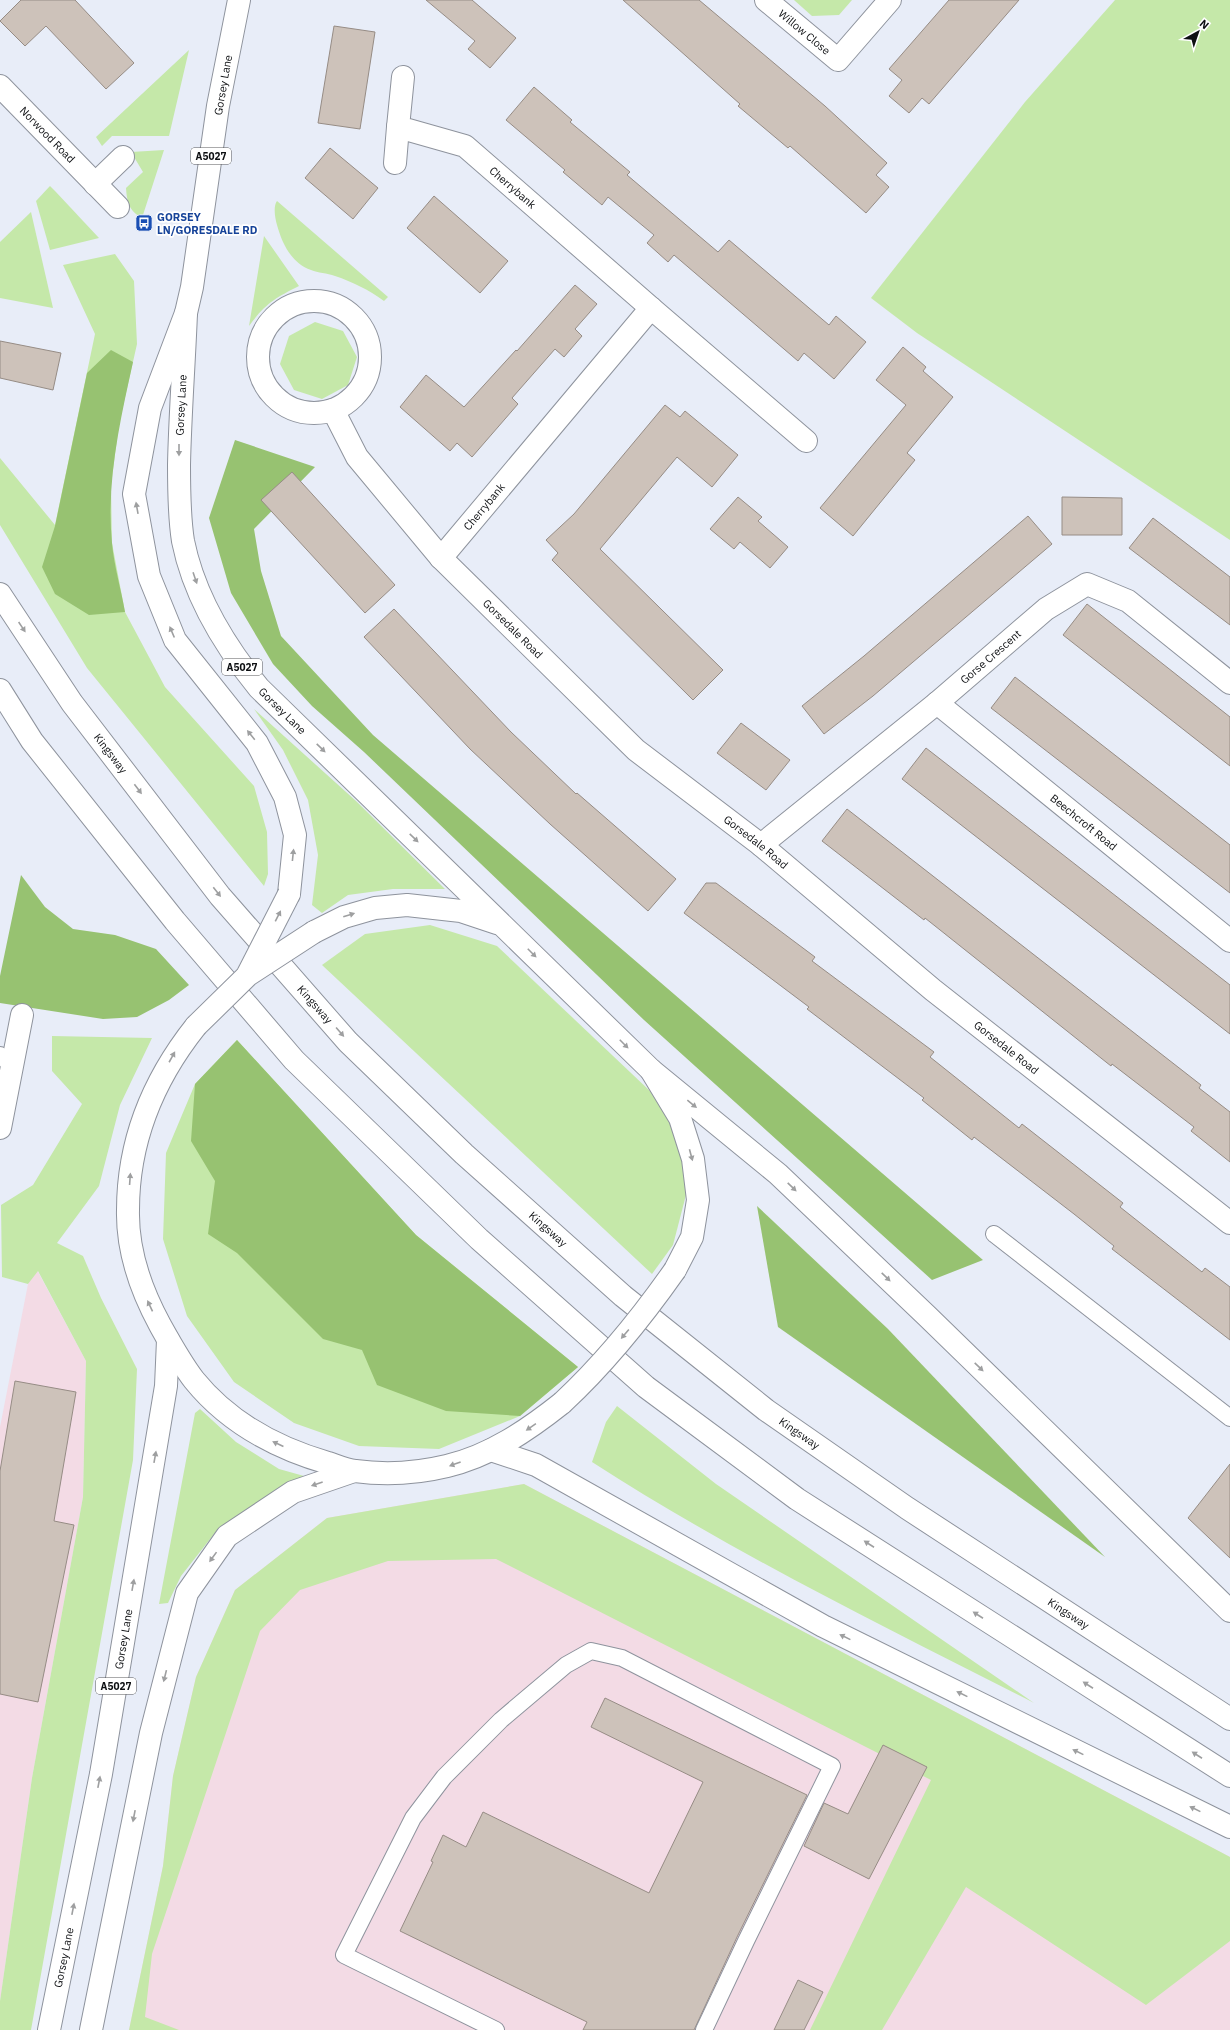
<svg xmlns="http://www.w3.org/2000/svg" width="1230" height="2030" font-family="'IBM Plex Sans',sans-serif">
	<style>
		.industrial { fill: #f3dbe5 }
		.green { fill: #c5e8a9 }
		.forest { fill: #97c271 }
		.building { fill: #cdc2ba; stroke: #968c85 }
		.lines { fill: none; stroke-linecap: round; stroke-linejoin: round }
		.service-casing { stroke: #8e939d; stroke-width: 18 }
		.minor-casing { stroke: #8e939d; stroke-width: 24 }
		.primary-casing { stroke: #8e939d; stroke-width: 24 }
		.trunk-casing { stroke: #8e939d; stroke-width: 24 }
		.service { stroke: #fff; stroke-width: 16 }
		.minor { stroke: #fff; stroke-width: 22 }
		.primary { stroke: #fff; stroke-width: 22 }
		.trunk { stroke: #fff; stroke-width: 22 }
		.primary-bridge-casing { stroke: #8e939d; stroke-width: 24; stroke-linecap: butt }
		.primary-bridge { stroke: #fff; stroke-width: 22 }
		.oneway { fill: #9e9fa0 }
		.labels { text-anchor: middle; dominant-baseline: central; stroke-width: 3.5; stroke-linejoin: round; paint-order: stroke }
		.shield { fill: #fff; stroke: #565759; stroke-width: 1 }
		.shield-label { font-size: 10px; font-weight: bold; fill: #0d0f12 }
		.street-label { font-size: 11px; fill: #0d0f12; stroke: #fff }
		.transit-label { font-size: 11px; font-weight: bold; fill: #164399; stroke: #fff; text-anchor: start }
	</style>
	<rect width="100%" height="100%" fill="#e8edf8"/>
	<g class="industrial">
		<path d="M37 1270 86 1361 83 1497 32 1778 0 2001V1427L28 1284Z"/>
		<path d="M524 1484 1230 1857V2030H129L163 1866 173 1776 196 1677 235 1590 327 1518Z"/>
	</g>
	<g class="green">
		<path d="M794 0H852L839 15 812 16Z"/>
		<path d="M1115 0H1230V540L917 333 871 298 1025 102Z"/>
		<path d="M189 50 169 136H112L102 146 96 137Z"/>
		<path d="M164 150 142 218C129 211 127 202 126 188L143 172 131 152Z"/>
		<path d="M50 186 55 191 99 238 50 250 36 201Z"/>
		<path d="M277 201 388 297 384 301C369 290 353 282 335 276 327 273 318 273 311 270 291 263 282 243 277 225 275 218 273 206 277 201Z"/>
		<path d="M31 212 53 308 0 298V242Z"/>
		<path d="M264 236 299 286C275 298 265 304 249 326Z"/>
		<path d="M115 254 134 281 137 344 119 424 111 485 112 543 125 612 165 687 254 786 267 832 268 874 264 886 87 668 0 525V458L55 525 95 334 63 265Z"/>
		<path d="M315 322 343 331 357 357 348 385 322 399 294 390 280 364 289 336Z"/>
		<path d="M254 709 356 801 445 889H393L348 895 322 913 312 905 318 855 308 800 283 750Z"/>
		<path d="M430 925 497 946 650 1091 681 1138 686 1195 673 1245 652 1274 322 965 365 934Z"/>
		<path d="M52 1036 152 1038 120 1105 99 1186 57 1243 83 1256 101 1298 137 1369 133 1460 31 2030H0V2001L32 1778 83 1497 86 1361 38 1271 28 1284 2 1277 1 1205 33 1185 82 1104 52 1071Z"/>
		<path d="M237 1040 416 1235 578 1367 520 1416 439 1449 359 1446 294 1423 234 1382 187 1316 163 1239 166 1153 195 1084Z"/>
		<path d="M617 1406 716 1484 1034 1703C885 1627 733 1553 592 1462L606 1422Z"/>
		<path d="M200 1409 236 1442 279 1469 304 1476 218 1529 181 1576 168 1603 159 1604 195 1413Z"/>
		<path d="M524 1484 1230 1857V1941L1146 2005 966 1887 882 2030H810L931 1780 496 1559 388 1561 300 1590 260 1631 152 1954 145 2017 179 2030H129L163 1866 173 1776 196 1677 235 1590 327 1518Z"/>
	</g>
	<g class="forest">
		<path d="M111 350 133 362C120 421 106 482 112 543 114 566 121 589 125 612L89 615 55 594 42 567 55 526 87 373Z"/>
		<path d="M235 440 315 467 254 529 261 571 281 636 373 735 983 1260 932 1280 644 1020 364 752 312 706 273 664 231 593 209 518Z"/>
		<path d="M21 875 45 907 73 929 115 935 156 949 189 985 169 1000 137 1017 103 1019 0 1003V976Z"/>
		<path d="M237 1040 416 1235 578 1367 520 1416 446 1411 377 1385 362 1350 323 1339 237 1253 208 1234 215 1181 191 1141 195 1084Z"/>
		<path d="M757 1206 888 1329 1105 1557 778 1327Z"/>
	</g>
	<g class="building">
		<path d="M21 0H75L134 63 106 89 46 26 25 46 0 21Z"/>
		<path d="M426 0H472L516 38 490 68 468 49 475 41Z"/>
		<path d="M623 0H699L825 106 887 163 876 175 889 187 866 213 790 146 788 148 738 106 740 104Z"/>
		<path d="M949 0H1019L929 104 922 98 909 113 889 96 902 80 889 69Z"/>
		<path d="M334 26 375 32 360 129 318 123Z"/>
		<path d="M534 87 572 120 570 122 630 172 627 175 718 252 729 240 829 325 836 316 866 342 834 379 804 353 798 361 674 255 668 262 647 243 654 235 608 197 602 205 563 172 565 170 506 120Z"/>
		<path d="M330 148 378 188 353 219 305 178Z"/>
		<path d="M434 196 508 261 480 293 407 228Z"/>
		<path d="M575 285 597 304 575 329 582 336 564 357 555 349 512 398 518 404 472 457 457 443 450 451 400 407 426 375 464 407 516 350 517 351Z"/>
		<path d="M0 341 61 353 53 390 0 378Z"/>
		<path d="M903 347 926 367 923 371 953 397 907 453 915 460 853 536 820 508 906 405 876 380Z"/>
		<path d="M665 405 680 417 685 411 738 455 712 487 677 457 600 549 723 670 693 700 552 560 558 553 546 540 574 514Z"/>
		<path d="M292 472 395 585 365 613 261 500Z"/>
		<path d="M738 497 762 517 758 521 788 547 770 568 740 542 734 549 710 529Z"/>
		<path d="M1062 497 1122 498V535H1062Z"/>
		<path d="M1028 516 1052 544 873 696 824 734 802 706 864 656Z"/>
		<path d="M1153 518 1230 577V625L1129 548Z"/>
		<path d="M1087 604 1230 717V766L1063 635Z"/>
		<path d="M394 609 511 732 576 794 577 793 676 879 648 911 550 824 470 749 364 637Z"/>
		<path d="M1015 677 1230 845V893L991 708Z"/>
		<path d="M741 723 790 760 766 790 717 753Z"/>
		<path d="M926 748 1230 985V1034L902 779Z"/>
		<path d="M847 809 1201 1085 1199 1088 1230 1112V1162L1191 1131 1194 1127 1112 1064 1111 1066 925 918 924 920 822 841Z"/>
		<path d="M706 883H716L815 957 812 961 934 1052 930 1057 1019 1128 1022 1124 1123 1203 1120 1207 1202 1272 1205 1268 1230 1287V1340L1112 1249 1114 1246 1074 1214 974 1137 972 1140 922 1100 924 1098 807 1009 809 1007 684 913Z"/>
		<path d="M15 1381 76 1392 54 1521 74 1525 38 1702 0 1694V1471Z"/>
		<path d="M1230 1464V1558L1188 1518Z"/>
		<path d="M605 1698 807 1795 737 1937 694 2030H583L587 2022 400 1931 433 1862 431 1861 443 1835 466 1847 483 1812 649 1893 703 1782 591 1727Z"/>
		<path d="M883 1745 927 1767 869 1879 804 1846 824 1803 848 1814Z"/>
		<path d="M798 1980 823 1992 804 2030H774Z"/>
	</g>
	<g class="lines">
		<defs>
			<g id="service">
				<path d="M0 1055 12 1066"/>
				<path d="M994 1234 1230 1418"/>
				<path d="M496 2030 344 1955 413 1818 444 1777 501 1720 566 1665 591 1651 622 1658 832 1766 746 1941 704 2030"/>
			</g>
			<g id="minor">
				<path id="s1" d="M766 0 838 60 890 0"/>
				<path id="s2" d="M403 77 398 127 465 146 651 308"/>
				<path id="s3" d="M0 86 118 207"/>
				<path d="M395 163 398 127"/>
				<path d="M95 184 123 157"/>
				<circle cx="314" cy="357" r="56"/>
				<path id="s4" d="M333 410 357 457 441 558 636 750 761 845 933 990 1230 1223"/>
				<path id="s5" d="M441 558 651 308 806 441"/>
				<path id="s6" d="M937 703 1230 941"/>
				<path id="s7" d="M761 845 937 703 1046 609 1087 584 1128 601 1230 683"/>
				<path d="M0 1128 22 1015"/>
			</g>
			<g id="primary">
				<path d="M239 0 218 106 192 287 186 313 150 408 134 494 149 576 175 640 257 743 285 797 295 835 289 894"/>
				<path id="s8" d="M186 313C184 364 180 415 179 465 179 490 179 516 183 541 194 596 224 645 259 688L651 1070 680 1118 693 1159 698 1200 692 1237 675 1270"/>
				<path d="M314 932 344 917 375 908 407 905 461 911 497 923"/>
				<path d="M196 1026C153 1080 128 1141 128 1210 127 1251 141 1290 160 1325 170 1343 181 1363 194 1380 228 1422 276 1448 328 1463 337 1466 346 1470 355 1471 384 1475 418 1473 447 1466 490 1456 528 1430 562 1403"/>
				<path id="s9" d="M49 2030 101 1774 166 1386 168 1340"/>
				<path d="M91 2030 151 1733 187 1593 227 1536 293 1492 354 1471"/>
			</g>
			<g id="trunk">
				<path id="s10" d="M0 594 72 703 220 896 348 1042 464 1154 623 1296 766 1410 907 1508 1230 1719"/>
				<path d="M0 690 32 741 175 921 294 1060 479 1239 646 1387 797 1499 1230 1776"/>
				<path d="M651 1070 778 1174 927 1316 1230 1611"/>
				<path d="M491 1450 536 1465 823 1626 1230 1827"/>
			</g>
		</defs>
		<use href="#service" class="service-casing"/>
		<use href="#minor" class="minor-casing"/>
		<use href="#primary" class="primary-casing"/>
		<use href="#trunk" class="trunk-casing"/>
		<use href="#service" class="service"/>
		<use href="#minor" class="minor"/>
		<use href="#primary" class="primary"/>
		<use href="#trunk" class="trunk"/>
		<defs>
			<g id="primary-bridge">
				<path d="M248 974 289 894"/>
				<path d="M196 1026 248 975 314 932"/>
				<path d="M562 1403C604 1364 642 1317 675 1270"/>
			</g>
		</defs>
		<use href="#primary-bridge" class="primary-bridge-casing"/>
		<use href="#primary-bridge" class="primary-bridge"/>
	</g>
	<defs><path id="oneway-solid" d="M-6-.8H1V-3.2L6.5 0L1 3.2V.8H-6Z"/></defs>
	<g class="oneway">
		<use href="#oneway-solid" transform="translate(179 450) rotate(90)"/>
		<use href="#oneway-solid" transform="translate(137 508) rotate(-100)"/>
		<use href="#oneway-solid" transform="translate(195 578) rotate(71)"/>
		<use href="#oneway-solid" transform="translate(22 627) rotate(56)"/>
		<use href="#oneway-solid" transform="translate(172 632) rotate(-113)"/>
		<use href="#oneway-solid" transform="translate(251 735) rotate(-129)"/>
		<use href="#oneway-solid" transform="translate(321 748) rotate(44)"/>
		<use href="#oneway-solid" transform="translate(138 789) rotate(53)"/>
		<use href="#oneway-solid" transform="translate(414 838) rotate(44)"/>
		<use href="#oneway-solid" transform="translate(293 855) rotate(-84)"/>
		<use href="#oneway-solid" transform="translate(217 892) rotate(52)"/>
		<use href="#oneway-solid" transform="translate(349 915) rotate(-17)"/>
		<use href="#oneway-solid" transform="translate(278 916) rotate(-63)"/>
		<use href="#oneway-solid" transform="translate(532 953) rotate(45)"/>
		<use href="#oneway-solid" transform="translate(340 1032) rotate(49)"/>
		<use href="#oneway-solid" transform="translate(624 1044) rotate(45)"/>
		<use href="#oneway-solid" transform="translate(172 1057) rotate(-61)"/>
		<use href="#oneway-solid" transform="translate(692 1104) rotate(39)"/>
		<use href="#oneway-solid" transform="translate(691 1155) rotate(75)"/>
		<use href="#oneway-solid" transform="translate(130 1179) rotate(-86)"/>
		<use href="#oneway-solid" transform="translate(792 1187) rotate(44)"/>
		<use href="#oneway-solid" transform="translate(886 1277) rotate(44)"/>
		<use href="#oneway-solid" transform="translate(150 1306) rotate(-115)"/>
		<use href="#oneway-solid" transform="translate(625 1334) rotate(130)"/>
		<use href="#oneway-solid" transform="translate(979 1367) rotate(44)"/>
		<use href="#oneway-solid" transform="translate(531 1427) rotate(145)"/>
		<use href="#oneway-solid" transform="translate(278 1444) rotate(-155)"/>
		<use href="#oneway-solid" transform="translate(155 1457) rotate(-80)"/>
		<use href="#oneway-solid" transform="translate(455 1464) rotate(160)"/>
		<use href="#oneway-solid" transform="translate(317 1484) rotate(161)"/>
		<use href="#oneway-solid" transform="translate(869 1544) rotate(-147)"/>
		<use href="#oneway-solid" transform="translate(213 1557) rotate(126)"/>
		<use href="#oneway-solid" transform="translate(133 1585) rotate(-80)"/>
		<use href="#oneway-solid" transform="translate(978 1615) rotate(-147)"/>
		<use href="#oneway-solid" transform="translate(845 1637) rotate(-154)"/>
		<use href="#oneway-solid" transform="translate(165 1676) rotate(104)"/>
		<use href="#oneway-solid" transform="translate(1088 1685) rotate(-147)"/>
		<use href="#oneway-solid" transform="translate(962 1694) rotate(-154)"/>
		<use href="#oneway-solid" transform="translate(1078 1752) rotate(-154)"/>
		<use href="#oneway-solid" transform="translate(1197 1755) rotate(-147)"/>
		<use href="#oneway-solid" transform="translate(99 1782) rotate(-79)"/>
		<use href="#oneway-solid" transform="translate(1195 1809) rotate(-154)"/>
		<use href="#oneway-solid" transform="translate(134 1816) rotate(101)"/>
		<use href="#oneway-solid" transform="translate(73 1909) rotate(-79)"/>
	</g>
	<defs>
		<symbol id="bus-square" viewBox="-11 -11 22 22"><rect x="-9" y="-9" width="18" height="18" rx="4" fill="#1a4fb4" stroke="#fff"/><path d="M-5-6H5V4H4V6H2V4H-2V6H-4V4H-5ZM-3.5-4V0h7V-4ZM-3.5 1.2v1.5H-2V1.2ZM2 1.2v1.5H3.5V1.2Z" fill="#fff"/></symbol>
	</defs>
	<g fill-rule="evenodd">
		<use href="#bus-square" x="134" y="213" width="20" height="20"/>
	</g>
	<g class="labels">
		<g class="shield">
			<rect x="191" y="148" width="40" height="16" rx="3"/>
			<rect x="222" y="659" width="40" height="16" rx="3"/>
			<rect x="96" y="1678" width="40" height="16" rx="3"/>
		</g>
		<g class="shield-label">
			<text x="211" y="156">A5027</text>
			<text x="242" y="667">A5027</text>
			<text x="116" y="1686">A5027</text>
		</g>
		<g class="street-label">
			<text stroke="none"><textPath href="#s1" startOffset="50">Willow Close</textPath></text>
			<text transform="translate(223 85) rotate(-80)">Gorsey Lane</text>
			<text stroke="none"><textPath href="#s3" startOffset="68">Norwood Road</textPath></text>
			<text stroke="none"><textPath href="#s2" startOffset="183">Cherrybank</textPath></text>
			<text transform="translate(181 405) rotate(-87)">Gorsey Lane</text>
			<text stroke="none"><textPath href="#s5" startOffset="67">Cherrybank</textPath></text>
			<text stroke="none"><textPath href="#s4" startOffset="285">Gorsedale Road</textPath></text>
			<text stroke="none"><textPath href="#s7" startOffset="297">Gorse Crescent</textPath></text>
			<text stroke="none"><textPath href="#s8" startOffset="428">Gorsey Lane</textPath></text>
			<text stroke="none"><textPath href="#s10" startOffset="194">Kingsway</textPath></text>
			<text stroke="none"><textPath href="#s6" startOffset="189">Beechcroft Road</textPath></text>
			<text stroke="none"><textPath href="#s4" startOffset="609">Gorsedale Road</textPath></text>
			<text stroke="none"><textPath href="#s10" startOffset="518">Kingsway</textPath></text>
			<text stroke="none"><textPath href="#s4" startOffset="933">Gorsedale Road</textPath></text>
			<text stroke="none"><textPath href="#s10" startOffset="842">Kingsway</textPath></text>
			<text stroke="none"><textPath href="#s10" startOffset="1166">Kingsway</textPath></text>
			<text stroke="none"><textPath href="#s10" startOffset="1490">Kingsway</textPath></text>
			<text stroke="none"><textPath href="#s9" startOffset="398">Gorsey Lane</textPath></text>
			<text stroke="none"><textPath href="#s9" startOffset="74">Gorsey Lane</textPath></text>
		</g>
		<g class="transit-label">
			<text x="157" y="217">GORSEY<tspan x="157" dy="13">LN/GORESDALE RD</tspan></text>
		</g>
	</g>
	<g transform="translate(1198 32) rotate(40)" stroke="#ffffff" stroke-width="3" paint-order="stroke">
	<path d="M0-3L7 15L0 10L-7 15Z" fill="#0d0f12"/>
	<text y="-6" font-size="11" font-weight="bold" text-anchor="middle" fill="#0d0f12">N</text>
	</g>
</svg>
